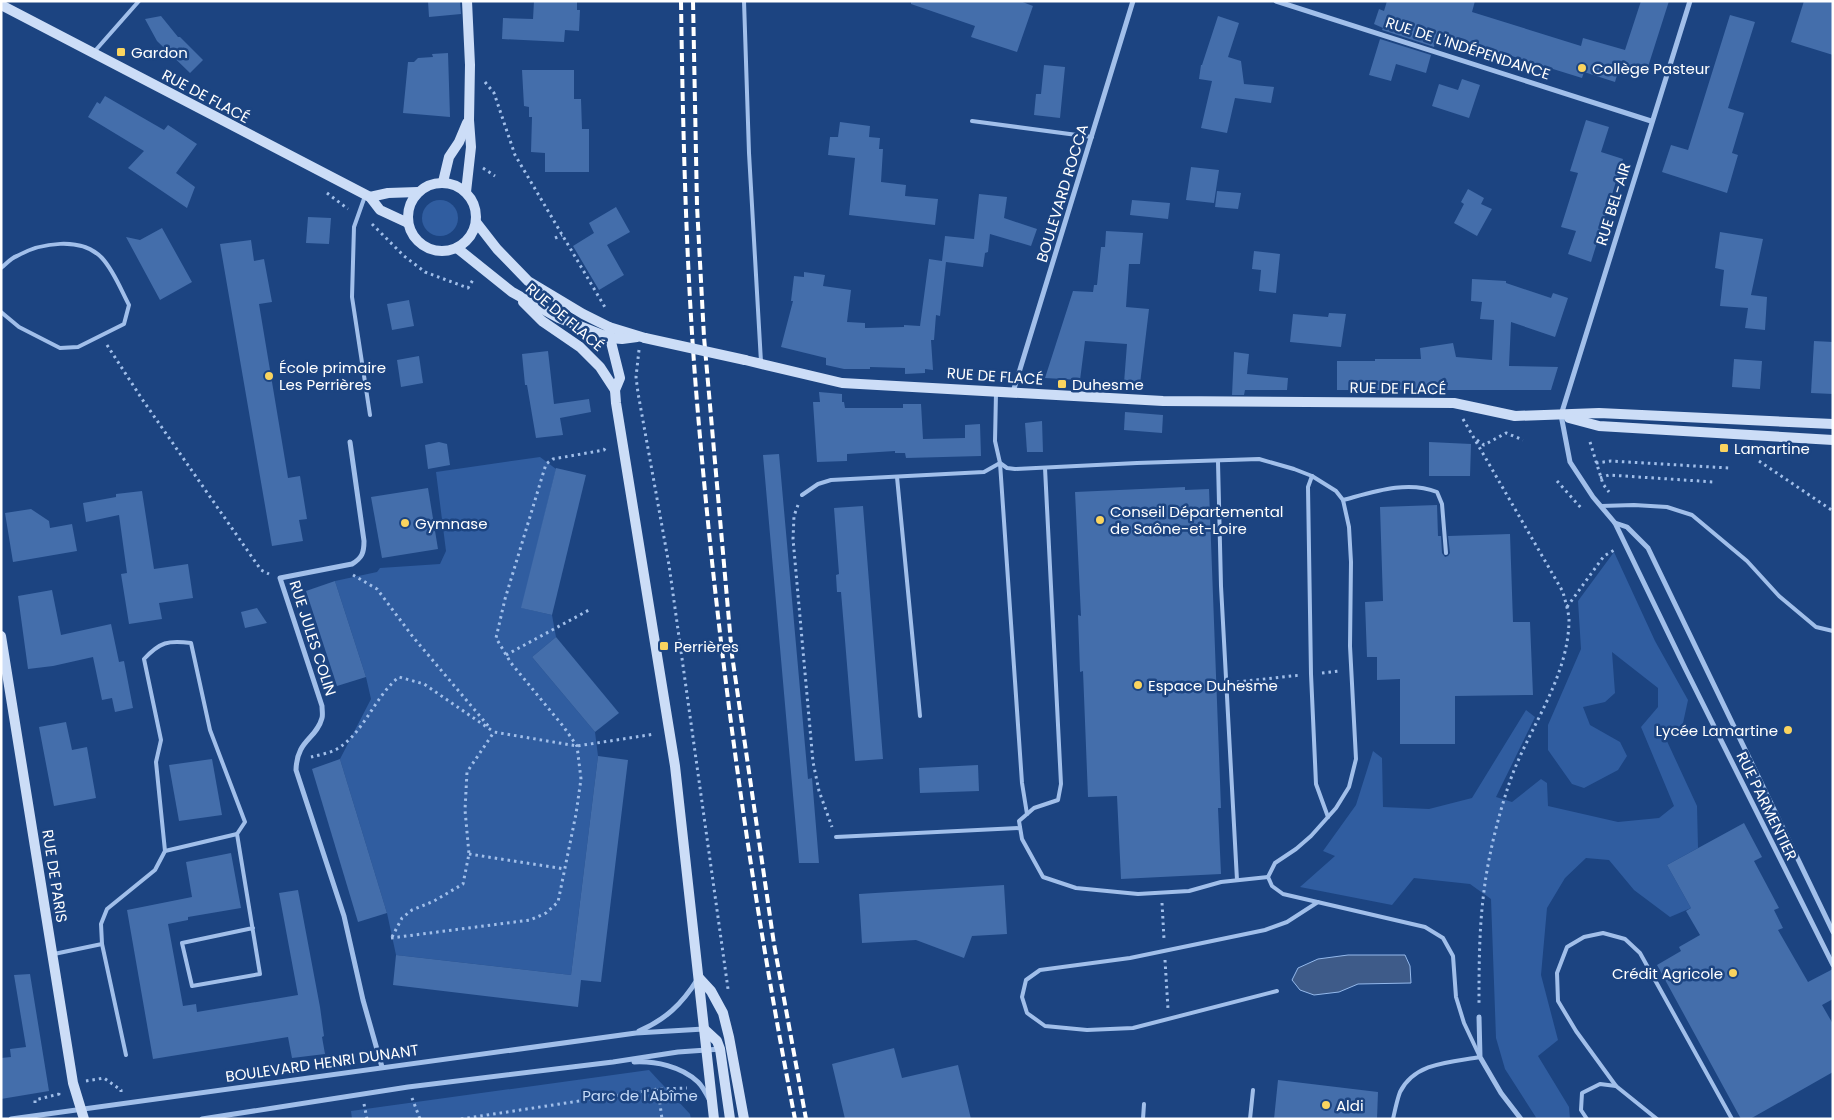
<svg xmlns="http://www.w3.org/2000/svg" width="1834" height="1120" font-family="Poppins,sans-serif">
	<style>
		.green { fill: #305da0 }
		.water { fill: #3e5b89; stroke: #94b9ec }
		.building { fill: #446eab }
		.lines { fill: none; stroke-linecap: round; stroke-linejoin: round }
		.path { stroke: #a1bfea; stroke-width: 3; stroke-dasharray: 2.5 4; stroke-linecap: butt }
		.lane { stroke: #a1bfea; stroke-width: 4 }
		.street { stroke: #a1bfea; stroke-width: 5 }
		.secondary { stroke: #ccddf7; stroke-width: 10 }
		.rail { stroke: #fff; stroke-width: 4; stroke-dasharray: 9 4; stroke-linecap: butt }
		.secondary-bridge { stroke: #ccddf7; stroke-width: 10 }
		.poi-dot { fill: #fad45f; stroke: #1c4481; stroke-width: 2 }
		.labels { text-anchor: middle; dominant-baseline: central; stroke-width: 5; stroke-linejoin: round; paint-order: stroke }
		.street-label { font-size: 15px; fill: #fff; stroke: #1c4481 }
		.poi-label { font-size: 15px; fill: #fff; stroke: #1c4481; text-anchor: start }
		.park-label { font-size: 15px; fill: #c5daf7; stroke: #1c4481 }
	</style>
	<rect width="100%" height="100%" fill="#1c4481"/>
	<g class="green">
		<circle cx="440" cy="218" r="18"/>
		<path d="M540 457 556 469 522 608 552 615 556 637 532 657 595 732 598 756 571 975 396 955 387 913 340 759 371 699 366 677 335 581 377 572 380 568 440 564 446 551 436 472Z"/>
		<path d="M1614 552 1655 641 1688 700 1683 723 1666 739 1697 806 1698 848 1667 865 1691 908 1670 917 1634 890 1609 860 1586 858 1565 878 1547 908 1541 975 1558 1040 1538 1056 1569 1107 1570 1119H1537L1505 1069 1496 1038 1491 899 1470 884 1414 878 1392 905 1300 887 1335 856 1323 851 1356 805 1373 751 1382 758 1383 807 1429 809 1472 798 1526 710 1535 717 1496 797 1512 802 1541 779 1547 783 1548 806 1618 822 1659 818 1674 806 1641 727 1658 707V688L1612 652 1615 693 1605 702 1583 707 1590 725 1620 742 1627 756 1618 770 1584 788 1572 784 1548 750V725L1581 649 1578 601Z"/>
		<path d="M649 1070 690 1114 691 1119H352L351 1111Z"/>
	</g>
	<path class="water" d="M1348 955H1405L1410 966 1411 983 1358 984 1339 992 1314 995 1300 990 1292 980 1298 968 1318 959Z"/>
	<g class="building">
		<path d="M428 1H460L461 14 429 17Z"/>
		<path d="M534 1H577V10H580L579 31 565 30 564 42 502 39 503 18 533 19Z"/>
		<path d="M911 1H1020L1033 6 1017 52 971 37 975 26 911 4Z"/>
		<path d="M1387 1H1475L1472 12 1581 46 1583 38 1625 50 1641 1H1669L1647 70 1621 62 1615 82 1584 72 1582 78 1438 33 1434 47 1382 30 1383 28 1374 24 1379 9 1384 11Z"/>
		<path d="M1804 1H1833V55L1791 42Z"/>
		<path d="M1730 15 1755 22 1728 108 1744 113 1732 153 1738 155 1727 193 1662 172 1671 145 1688 150Z"/>
		<path d="M161 16 178 37H180L203 60 190 73 157 41 145 19Z"/>
		<path d="M1218 16 1239 23 1228 57 1241 61 1244 84 1274 87 1271 103 1235 98 1227 133 1201 128 1212 81 1199 79 1201 65H1202Z"/>
		<path d="M1380 39 1431 55 1426 73 1396 64 1391 81 1369 75Z"/>
		<path d="M448 53 450 117 403 113 408 62H414L418 58 433 57 432 54Z"/>
		<path d="M1044 65 1065 67 1060 118 1034 115 1036 94H1041Z"/>
		<path d="M522 70H574V99H581L582 129H589V172H545V153L531 152 532 117H529V107L524 106Z"/>
		<path d="M1462 79 1480 85 1469 118 1432 106 1439 84 1458 90Z"/>
		<path d="M105 96 164 130 168 125 197 144 176 173 195 187 187 208 128 168 144 151 88 117 97 102 100 104Z"/>
		<path d="M1586 120 1609 127 1601 152 1623 159 1591 262 1568 254 1576 231 1561 227 1578 173 1570 171Z"/>
		<path d="M840 122 870 126 869 137 880 138 879 149H883L881 182 906 185 905 196 938 199 935 225 849 215 855 158 828 155 830 137H838Z"/>
		<path d="M1191 167 1219 170 1214 203 1186 200Z"/>
		<path d="M1468 189 1484 198 1481 204 1492 209 1477 236 1454 223 1464 204 1461 202Z"/>
		<path d="M1217 191 1241 193 1238 209 1215 207Z"/>
		<path d="M979 194 1007 197 1004 218 1037 229 1031 246 990 234 988 252 985 253 983 267 946 262 940 316 936 315 934 340H931L933 370 925 369V373L905 374V368L870 367V369H844L826 365V358L781 347 793 301H791L794 276 804 277V272L825 275 823 286 851 290 847 322 865 323V328L904 327V325L920 326 929 259 942 261 945 236 974 239Z"/>
		<path d="M1132 200 1170 203 1168 219 1130 215Z"/>
		<path d="M616 207 630 232 607 245 624 275 599 290 573 246 594 233 589 223Z"/>
		<path d="M308 217 331 218 329 244 306 243Z"/>
		<path d="M162 228 192 282 160 300 126 237 140 240Z"/>
		<path d="M1106 231 1143 233 1140 264H1129L1126 307 1149 309 1140 384 1124 383 1127 344 1085 341 1080 380 1045 378 1073 291 1093 292 1094 285H1097L1101 247H1105Z"/>
		<path d="M1720 232 1763 239 1751 295 1767 297 1765 330 1745 328 1748 308 1720 306 1724 270 1715 268Z"/>
		<path d="M251 240 254 261 264 259 272 302 259 304 288 478 300 476 307 519 299 520 303 541 272 546 220 244Z"/>
		<path d="M1254 251 1280 254 1276 293 1259 291 1261 270 1252 269Z"/>
		<path d="M1472 279 1506 281V283L1551 298 1553 293 1568 298 1555 337 1511 322 1509 366 1558 367 1551 390H1337V361H1375V359H1421L1420 348 1453 343 1456 357 1492 360 1494 320 1480 319 1482 302 1471 301Z"/>
		<path d="M409 300 414 326 392 330 387 304Z"/>
		<path d="M1329 313 1346 314 1341 347 1290 342 1293 314 1328 317Z"/>
		<path d="M1814 341 1833 342V394L1811 393Z"/>
		<path d="M548 351 554 404 589 399 591 412 560 418 563 435 536 438 527 385H525L522 354Z"/>
		<path d="M1234 352 1249 354 1247 374 1288 378 1287 390H1245L1244 395H1232Z"/>
		<path d="M419 356 423 383 401 387 397 360Z"/>
		<path d="M1734 359 1762 361 1760 389 1732 387Z"/>
		<path d="M819 392 842 394V402H844L845 408H903V404H921L923 439 965 438V425L980 424 981 456 906 458 905 453H895V451L847 454V461L817 462 813 402H820Z"/>
		<path d="M1125 412 1163 415 1162 433 1124 430Z"/>
		<path d="M1042 421 1043 452H1027L1025 423Z"/>
		<path d="M439 442 447 444 450 465 428 469 425 445Z"/>
		<path d="M1429 442 1471 444 1470 476H1429Z"/>
		<path d="M779 454 808 779 812 778 819 863H799L763 455Z"/>
		<path d="M556 468 586 475 552 615 521 608Z"/>
		<path d="M1185 487V490L1209 489 1221 808H1218L1221 874 1121 879 1117 796 1088 797 1083 671 1080 672 1078 615 1081 616 1075 492Z"/>
		<path d="M428 488 438 549 382 558 371 497Z"/>
		<path d="M142 491 154 569 188 564 193 598 159 603 162 619 129 624 121 574 127 573 119 515 86 522 83 503 116 497V494Z"/>
		<path d="M1437 505 1438 536H1441L1442 553 1445 557 1448 556 1450 553 1448 536 1510 534 1513 622H1530L1533 695 1455 696V744H1400V679L1377 680V657H1367L1365 602 1383 601 1380 507Z"/>
		<path d="M863 506 883 759 855 761 841 592H837L836 575 839 574 834 508Z"/>
		<path d="M31 509 49 521 50 528 72 524 77 551 13 562 5 513Z"/>
		<path d="M335 581 366 677 337 686 306 591Z"/>
		<path d="M52 590 61 635 111 624 119 662 124 661 133 708 115 712 112 698 102 700 93 657 53 666 28 669 18 596Z"/>
		<path d="M257 608 267 623 245 628 241 612Z"/>
		<path d="M556 637 619 713 595 732 532 657Z"/>
		<path d="M66 722 72 750 87 747 96 798 54 806 39 727Z"/>
		<path d="M598 756 628 760 601 982 581 980 578 1007 393 985 396 955 571 975Z"/>
		<path d="M212 759 222 815 179 821 169 765Z"/>
		<path d="M340 759 387 913 358 922 312 769Z"/>
		<path d="M978 765 979 791 920 793 919 768Z"/>
		<path d="M1744 823 1762 857 1754 861 1779 908 1774 910 1783 928 1778 930 1808 982 1833 969V999L1822 1005 1833 1024V1072L1750 1119H1741L1657 965 1681 951 1679 947 1700 935 1686 911 1691 908 1667 865Z"/>
		<path d="M231 853 241 908 188 917V920L168 924 183 1006 196 1004 197 1012 298 995 279 893 298 890 320 1007 324 1036 322 1037 325 1054 292 1058 288 1037 153 1059 127 910 192 897 186 862Z"/>
		<path d="M1004 885 1007 934 972 936 964 958 916 940 862 943 859 894Z"/>
		<path d="M30 974 49 1091 1 1099V1058L11 1057 10 1049 26 1047 14 975Z"/>
		<path d="M894 1048 902 1078 958 1065 971 1119H845L832 1064Z"/>
		<path d="M1278 1080 1378 1092 1377 1119H1274Z"/>
	</g>
	<g class="lines">
		<g class="path">
			<path d="M485 82 494 93 515 155 606 309"/>
			<path d="M483 168 495 176"/>
			<path d="M327 193 348 209"/>
			<path d="M372 224 404 256 425 272 468 288 474 278"/>
			<path d="M555 238 562 235"/>
			<path d="M107 345 142 399 261 570 269 574"/>
			<path d="M639 350 636 377 638 393 669 565 728 989"/>
			<path d="M1463 419 1563 592C1565 601 1569 612 1569 621 1568 680 1527 730 1509 784 1498 817 1488 857 1484 891 1479 929 1479 967 1479 1005"/>
			<path d="M1477 440 1484 445 1506 433 1523 440"/>
			<path d="M1590 442 1603 484 1609 492"/>
			<path d="M1759 461 1833 511"/>
			<path d="M1596 463 1611 461 1729 468"/>
			<path d="M1600 478 1609 475 1714 482"/>
			<path d="M1557 481 1582 509"/>
			<path d="M798 505 794 516 793 539 813 762 819 791 832 827"/>
			<path d="M353 575 377 589 413 637 490 728"/>
			<path d="M1567 607 1604 556 1616 549"/>
			<path d="M506 655 589 610"/>
			<path d="M1322 673 1340 671"/>
			<path d="M1237 682 1301 675"/>
			<path d="M311 757C319 755 330 753 337 749 365 732 374 697 399 677L424 684 494 732"/>
			<path d="M469 854 565 869"/>
			<path d="M1162 903 1164 939"/>
			<path d="M392 937 402 918 412 910 434 901 463 884 469 854 465 810 467 772 494 732 577 746 655 734"/>
			<path d="M391 938 530 920 546 913 558 902 576 814 581 779 577 746 563 726 511 663 496 638 505 599 546 464 553 459 604 450 607 445"/>
			<path d="M1165 960 1168 1009"/>
			<path d="M86 1081 104 1078 121 1090V1092"/>
			<path d="M658 1089 662 1119"/>
			<path d="M412 1098 420 1119"/>
			<path d="M35 1103V1100L59 1094 58 1091"/>
			<path d="M364 1104 367 1119"/>
			<path d="M461 1119 658 1089 687 1088"/>
		</g>
		<g class="lane">
			<path d="M744 1 749 153 761 362"/>
			<path d="M94 52 139 1"/>
			<path d="M972 121 1092 137"/>
			<path d="M365 196 354 227 352 297 370 415"/>
			<path d="M1 268C6 264 11 258 17 256 40 243 81 236 102 258 114 271 121 290 129 305L124 324 78 347 60 348 19 327 1 312"/>
			<path d="M996 393 995 441 1000 463 1007 468 1015 469 1137 463 1259 459 1294 469 1312 476 1336 491 1343 500 1349 527 1351 562 1350 646 1356 759 1349 787 1336 808 1311 836 1296 849 1275 863 1268 877 1272 886 1283 894 1425 927 1443 938 1453 956 1456 997 1464 1023 1480 1057C1452 1062 1415 1062 1400 1092 1397 1100 1395 1110 1393 1119"/>
			<path d="M1218 462 1221 586 1237 880"/>
			<path d="M1045 468 1061 784 1058 800 1034 808 1019 821 1022 839 1043 877 1076 888 1138 894 1189 891 1221 882 1268 877"/>
			<path d="M1312 476 1308 487 1311 674 1316 784 1328 817"/>
			<path d="M897 477 920 716"/>
			<path d="M802 495 818 484 831 480 984 472 1000 463 1022 783 1027 814"/>
			<path d="M1343 500C1373 492 1407 480 1437 492L1442 504 1446 553"/>
			<path d="M1601 506 1634 505 1667 507 1692 515 1747 561 1779 596 1816 627 1833 631"/>
			<path d="M836 837 1020 828"/>
			<path d="M165 851 156 762 161 740 144 659C160 642 168 640 191 643L210 730 245 822 237 834"/>
			<path d="M54 954 102 944"/>
			<path d="M1277 991 1133 1028 1087 1030 1045 1026 1027 1013 1022 997 1026 980 1040 970 1130 958 1265 930 1287 922 1318 902"/>
			<path d="M126 1055 102 944 101 924 107 909 155 870 165 851 237 834 260 974 192 986 182 943 253 928"/>
			<path d="M1616 1086 1576 1031 1558 1001 1557 973 1567 947 1584 937 1603 933 1625 939 1640 953 1732 1119"/>
			<path d="M1143 1119 1144 1104"/>
			<path d="M1250 1119 1253 1090"/>
			<path d="M1587 1119 1581 1110 1582 1093 1600 1084 1616 1086 1657 1119"/>
		</g>
		<g class="street">
			<path d="M1276 1 1651 121"/>
			<path d="M1690 1 1561 415 1570 462 1593 497 1615 523 1685 668 1833 965"/>
			<path d="M1013 392 1133 1"/>
			<path d="M350 442 364 541C364 553 362 558 352 564L280 578 322 706C322 710 323 715 322 718 316 740 297 739 296 770L344 916 363 1000 382 1067"/>
			<path d="M1615 523 1627 527 1648 548 1833 932"/>
			<path d="M1479 1017 1480 1057 1501 1093 1521 1119"/>
			<path d="M639 1031C665 1020 682 1004 697 980"/>
			<path d="M634 1062C655 1061 681 1066 698 1082 702 1086 706 1093 709 1099"/>
			<path d="M11 1119 636 1033 704 1029"/>
			<path d="M202 1119 408 1087 613 1062 678 1052 721 1049"/>
		</g>
		<g class="secondary">
			<path d="M1 5 370 197 380 210 408 223"/>
			<path d="M443 182 449 157 459 142 467 123"/>
			<circle cx="442" cy="217" r="34"/>
			<path d="M466 192 471 147 469 120 470 65 467 1"/>
			<path d="M370 197 388 193 418 192"/>
			<path d="M476 222 497 249 528 281 583 314 609 327 645 338"/>
			<path d="M457 248 512 292 559 318 610 338 622 339 637 337"/>
			<path d="M523 302 542 321 580 347 600 367 615 390"/>
			<path d="M609 327 610 338 620 378 615 390 616 403 675 766 714 1119"/>
			<path d="M745 360 842 383 1163 401 1454 403 1515 416 1599 413 1833 424"/>
			<path d="M1569 418 1599 426 1833 440"/>
			<path d="M1 636 73 1083 84 1119"/>
			<path d="M699 978 711 991 723 1013 729 1037 744 1119"/>
			<path d="M704 1029 717 1041 720 1049 730 1119"/>
		</g>
		<g class="rail">
			<path d="M681 1C683 135 686 269 697 402 717 643 749 882 795 1119"/>
			<path d="M693 1 697 206 704 337 732 655 774 944 806 1119"/>
		</g>
		<path class="secondary-bridge" d="M645 338 745 360"/>
	</g>
	<g class="poi-dot">
		<rect x="116" y="47" width="10" height="10" rx="2.5"/>
		<circle cx="1582" cy="68" r="5"/>
		<circle cx="269" cy="376" r="5"/>
		<rect x="1057" y="379" width="10" height="10" rx="2.5"/>
		<rect x="1719" y="443" width="10" height="10" rx="2.5"/>
		<circle cx="1100" cy="520" r="5"/>
		<circle cx="405" cy="523" r="5"/>
		<rect x="659" y="641" width="10" height="10" rx="2.5"/>
		<circle cx="1138" cy="685" r="5"/>
		<circle cx="1788" cy="730" r="5"/>
		<circle cx="1733" cy="973" r="5"/>
		<circle cx="1326" cy="1105" r="5"/>
	</g>
	<g class="labels">
		<g class="street-label">
			<text transform="translate(1468 48) rotate(18)">RUE DE L'INDÉPENDANCE</text>
			<text transform="translate(206 96) rotate(28)">RUE DE FLACÉ</text>
			<text transform="translate(1062 193) rotate(-73)">BOULEVARD ROCCA</text>
			<text transform="translate(1613 204) rotate(-73)">RUE BEL-AIR</text>
			<text transform="translate(565 317) rotate(40)">RUE DE FLACÉ</text>
			<text transform="translate(995 376) rotate(4)">RUE DE FLACÉ</text>
			<text transform="translate(1398 388) rotate(1)">RUE DE FLACÉ</text>
			<text transform="translate(313 638) rotate(72)">RUE JULES COLIN</text>
			<text transform="translate(1767 806) rotate(64)">RUE PARMENTIER</text>
			<text transform="translate(55 876) rotate(81)">RUE DE PARIS</text>
			<text transform="translate(322 1063) rotate(-8)">BOULEVARD HENRI DUNANT</text>
		</g>
		<g class="poi-label">
			<text x="131" y="52">Gardon</text>
			<text x="1592" y="68">Collège Pasteur</text>
			<text x="279" y="367">École primaire<tspan x="279" dy="17">Les Perrières</tspan></text>
			<text x="1072" y="384">Duhesme</text>
			<text x="1734" y="448">Lamartine</text>
			<text x="1110" y="511">Conseil Départemental<tspan x="1110" dy="17">de Saône-et-Loire</tspan></text>
			<text x="415" y="523">Gymnase</text>
			<text x="674" y="646">Perrières</text>
			<text x="1148" y="685">Espace Duhesme</text>
			<text x="1778" y="730" text-anchor="end">Lycée Lamartine</text>
			<text x="1723" y="973" text-anchor="end">Crédit Agricole</text>
			<text x="1336" y="1105">Aldi</text>
		</g>
		<g class="park-label">
			<text x="640" y="1095">Parc de l'Abîme</text>
		</g>
	</g>
	<rect width="1834" height="1120" fill="none" stroke="#ffffff" stroke-width="5"/>
</svg>
